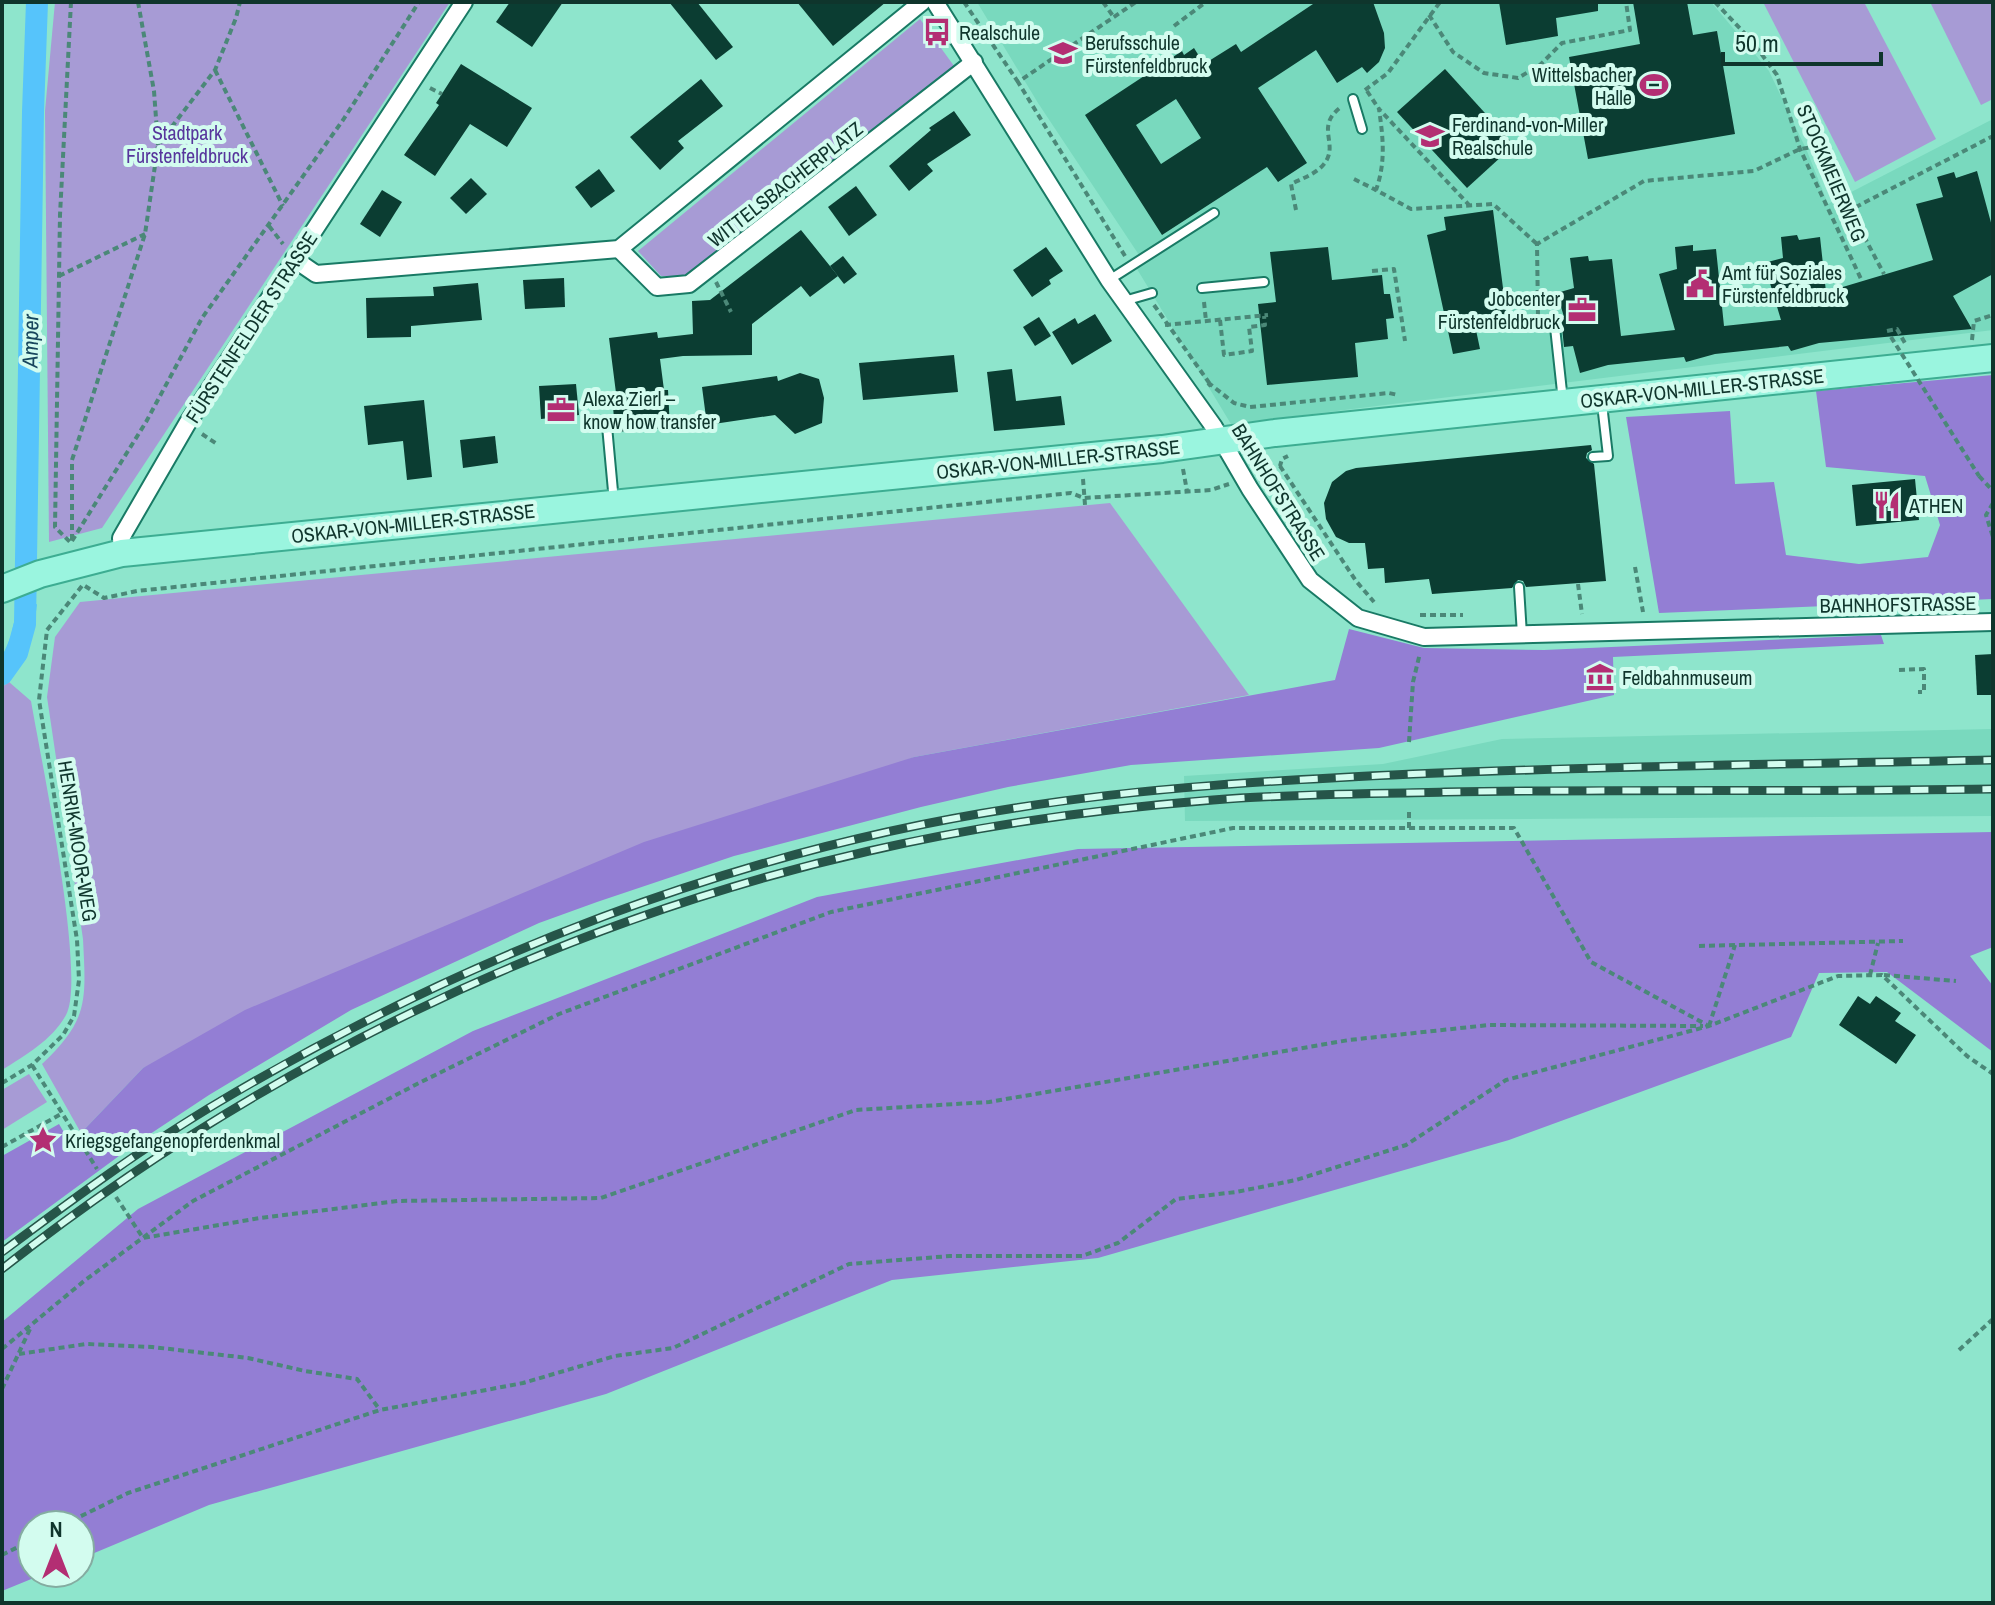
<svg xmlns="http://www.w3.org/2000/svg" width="1995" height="1605" font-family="'Archivo Narrow',sans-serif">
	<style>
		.built { fill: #79d9be }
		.green { fill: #a79bd5 }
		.forest { fill: #937ed4 }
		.water { fill: #56c4fb }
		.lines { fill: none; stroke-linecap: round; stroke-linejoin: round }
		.canal { stroke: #56c4fb; stroke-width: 22 }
		.building { fill: #0b3d32; fill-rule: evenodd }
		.service-casing { stroke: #197a65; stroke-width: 12 }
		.minor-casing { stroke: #197a65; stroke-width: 20 }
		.primary-casing { stroke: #3dad92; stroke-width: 30 }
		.path { stroke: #4b8878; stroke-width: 4; stroke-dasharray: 6 4; stroke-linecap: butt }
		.service { stroke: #fff; stroke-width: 8 }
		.minor { stroke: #fff; stroke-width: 16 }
		.primary { stroke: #9af5df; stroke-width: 26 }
		.rail-casing { stroke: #265549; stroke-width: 9 }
		.rail { stroke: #d3fcef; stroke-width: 6; stroke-dasharray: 18; stroke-linecap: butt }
		.path-bridge { stroke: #4b8878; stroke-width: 4; stroke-dasharray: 6 4; stroke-linecap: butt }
		.labels { text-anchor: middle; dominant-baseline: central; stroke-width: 8; stroke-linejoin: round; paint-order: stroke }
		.poi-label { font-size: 20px; fill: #0f352c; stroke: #d3fcef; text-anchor: start }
		.park-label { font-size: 20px; fill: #57369c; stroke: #d3fcef }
		.street-label { font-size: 20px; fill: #0f352c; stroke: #d3fcef }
		.water-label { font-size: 22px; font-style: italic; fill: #18465d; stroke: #d3fcef }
	</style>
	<rect width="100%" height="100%" fill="#8ee5cc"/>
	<g class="built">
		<path d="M977 2H1711L1769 71 1807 151 1828 204 1993 119V330L1231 424 1137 269 1143 261 1038 103Z"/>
		<path d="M1993 729V816L1185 821 1184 776 1383 764 1502 739Z"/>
	</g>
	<g class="green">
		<path d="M55 2H450L102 528 49 542 45 111Z"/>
		<path d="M1763 2H1864L1936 139 1855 182Z"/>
		<path d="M1930 2H1993V99L1981 105Z"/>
		<path d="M920 19 954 66 686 276H661L638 251Z"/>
		<path d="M1110 503 1249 695 914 757 143 1068 81 1133 42 1064C89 1020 86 1000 83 939L47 697 55 637 80 602Z"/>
		<path d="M9 682 31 701C40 754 87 978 66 1015 52 1040 26 1055 2 1070V687Z"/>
		<path d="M29 1074 47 1102 2 1130V1090Z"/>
	</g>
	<g class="forest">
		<path d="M1993 375V599L1659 613 1626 417 1730 411 1735 484 1774 482 1786 555 1859 564 1928 557 1940 525 1925 476 1826 467 1816 391Z"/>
		<path d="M1349 629 1424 648 1544 650 1881 635 1884 644 1613 657 1614 695 1379 748 1131 765 1008 787 921 807 734 856 597 902 539 923 351 1010 209 1095 138 1142 2 1242V1156L59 1124 69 1141 81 1133 143 1068 245 1010 644 842 914 757 1335 680Z"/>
		<path d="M1993 832V947L1970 956 1993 986V1052L1887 972 1819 973 1791 1037 1509 1140 1098 1258 892 1280 606 1394 209 1505 80 1559V1525H32V1573H46L2 1591V1322L138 1209 473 1031 817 897 1078 849Z"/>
	</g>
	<path class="water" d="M37 604C33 636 28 665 2 687V657L11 636 16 613Z"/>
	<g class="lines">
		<path class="canal" d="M2 674 17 653 25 624 33 112 37 2"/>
	</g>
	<g class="building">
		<path d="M510 2H563L532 47 496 22Z"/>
		<path d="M669 2H697L733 47 716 60Z"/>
		<path d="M797 2H886L833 46Z"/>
		<path d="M1316 2H1373L1384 33 1385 48 1379 62 1367 73 1362 67 1337 83 1316 50 1258 88 1307 163 1278 182 1267 167 1162 235 1085 115 1182 51 1184 55 1194 48 1204 64 1236 44 1241 52ZM1176 99 1201 138 1161 164 1136 125Z"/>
		<path d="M1499 2H1598V11L1556 18 1558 36 1506 45Z"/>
		<path d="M1633 2H1687L1693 35 1717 31 1735 134 1588 159 1569 57 1640 44Z"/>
		<path d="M461 64 532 108 507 147 470 124 435 176 404 155 439 105 436 103Z"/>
		<path d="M1445 69 1514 145 1467 188 1397 112Z"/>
		<path d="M701 79 723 106 678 141 684 148 660 170 630 137Z"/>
		<path d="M954 111 971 135 927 164 933 171 909 191 889 166 931 130 929 128Z"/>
		<path d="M599 169 615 191 591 208 575 187Z"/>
		<path d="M1977 171 1993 230V274L1953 296 1972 329 1819 343 1791 351 1788 346 1715 354 1686 362 1684 357 1608 365 1580 373 1573 346 1564 347 1561 317H1564L1557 293 1574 288 1570 258 1588 256 1589 261 1612 259 1621 336 1675 330 1659 274 1677 269 1675 247 1693 245V251L1716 249 1724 326 1781 320 1764 263 1783 258 1781 237 1797 235 1799 240 1820 237 1826 292 1933 260 1916 204 1943 197 1937 177 1954 172 1956 178Z"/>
		<path d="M471 178 487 194 466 214 450 198Z"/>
		<path d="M856 186 877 215 849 236 828 207Z"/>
		<path d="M382 190 402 202 380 237 360 224Z"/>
		<path d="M1493 210 1508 327 1476 330 1480 349 1453 354 1427 235 1446 230 1444 217Z"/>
		<path d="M801 230 838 276 810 297 801 286 752 324V355L683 356 660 359 664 390H668L670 428 615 432 612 393H616L609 338 657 332 658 338 693 334 692 301 710 300Z"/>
		<path d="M1046 247 1063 271 1049 280 1051 284 1032 297 1013 270Z"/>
		<path d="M1328 247 1332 280 1382 275 1384 294H1390L1394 318 1386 319 1388 339 1355 343 1358 377 1267 385 1258 304 1276 302 1270 252Z"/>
		<path d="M843 256 857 274 844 284 830 266Z"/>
		<path d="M564 278 565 307 525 309 523 280Z"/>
		<path d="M478 283 482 320 411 326V337L367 338 366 298 434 296 433 287Z"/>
		<path d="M1095 314 1112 341 1072 365 1052 332 1075 318 1078 324Z"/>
		<path d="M1039 317 1051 336 1035 346 1023 327Z"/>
		<path d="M954 355 958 392 863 400 859 363Z"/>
		<path d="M1012 369 1016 401 1061 396 1065 425 994 431 987 372Z"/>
		<path d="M800 373 819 379 824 398 822 423 795 434 775 415 707 425 702 387 777 376 778 381Z"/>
		<path d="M576 384 579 415 541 419 539 386Z"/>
		<path d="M424 400 432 477 407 480 403 441 368 445 364 406Z"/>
		<path d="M495 436 498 463 463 468 460 440Z"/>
		<path d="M1591 445 1592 450 1587 453 1586 458 1594 464 1606 581 1526 587 1523 581 1518 580 1512 588 1432 594 1429 579 1385 583 1384 568 1368 569 1365 543H1349L1336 537 1326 519 1324 503 1332 482 1346 471 1356 468Z"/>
		<path d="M1915 479 1919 520 1856 526 1852 485Z"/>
		<path d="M1993 654V695H1977L1975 655Z"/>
		<path d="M1858 996 1870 1004 1876 996 1901 1013 1895 1021 1916 1035 1896 1064 1839 1025Z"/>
	</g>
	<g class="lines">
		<defs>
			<g id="service">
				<path d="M1353 99 1362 129"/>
				<path d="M1109 280 1214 213"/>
				<path d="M1202 288 1264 282"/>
				<path d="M1124 301 1152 293"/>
				<path d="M1554 318 1563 401"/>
				<path d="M607 426 614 502"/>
				<path d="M1593 457 1608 456 1602 404"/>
				<path d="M1519 587 1522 635"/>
			</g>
			<g id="minor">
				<path d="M935 2 1109 280 1214 427 1250 489 1310 580 1358 618 1424 637 1993 622"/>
				<path d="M619 249 657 287 689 284 974 62"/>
				<path d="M294 259 316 274 619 249 922 2"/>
				<path d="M122 553 121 538 187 424 464 2"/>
			</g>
			<path id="primary" d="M2 589 40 574 122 553 1162 449 1275 433 1993 358"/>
		</defs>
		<use href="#service" class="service-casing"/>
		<use href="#minor" class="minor-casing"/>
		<use href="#primary" class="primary-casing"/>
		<g class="path">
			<path d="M71 2 60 215 55 527 71 543"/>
			<path d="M138 2 154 91 158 145"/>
			<path d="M964 2 987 36 980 41"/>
			<path d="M1103 2 1113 16"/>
			<path d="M1715 2 1751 40 1777 75 1800 149 1862 281"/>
			<path d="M1429 15 1453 52 1484 73 1518 78 1540 65 1562 43 1630 30 1626 2"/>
			<path d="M1174 26 1206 2"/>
			<path d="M987 36 1018 82"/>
			<path d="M215 70 283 206"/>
			<path d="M430 88 442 94"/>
			<path d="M1365 90 1388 73 1440 2"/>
			<path d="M1367 91 1379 109"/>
			<path d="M1354 179 1376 190"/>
			<path d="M1470 206 1379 109C1383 137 1386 162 1376 190L1411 209 1493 204 1537 244"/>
			<path d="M1296 210 1291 184C1303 178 1316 174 1324 164 1340 144 1314 127 1341 107"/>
			<path d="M1850 210 1884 274"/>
			<path d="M269 226 283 244"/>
			<path d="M1125 256 1018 82 1136 2"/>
			<path d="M1372 271 1394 269 1405 341"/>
			<path d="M59 276 145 234"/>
			<path d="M716 282 731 312"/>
			<path d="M1204 302 1206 321"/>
			<path d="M1154 305 1210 384"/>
			<path d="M1538 316 1537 244 1644 181 1754 171 1800 149 1813 147 1850 210 1993 136"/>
			<path d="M1220 320 1224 355 1252 351 1249 327 1265 325 1264 316"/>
			<path d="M1165 325 1268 315"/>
			<path d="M1887 331 1897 329 1906 345"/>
			<path d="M1972 340 1974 321 1993 315"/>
			<path d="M1208 386 1210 384 1234 403 1250 407 1389 393 1398 395"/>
			<path d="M202 434 217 444"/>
			<path d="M1280 466 1356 581 1374 602"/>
			<path d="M1183 469 1187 491"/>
			<path d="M1260 473 1280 466 1282 459 1288 456"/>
			<path d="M1979 476 1993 491"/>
			<path d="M1083 479 1085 505"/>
			<path d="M1993 503 1986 515 1993 537"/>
			<path d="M72 540V460L145 234 158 145 215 70 236 18 240 2"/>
			<path d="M72 541 146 422 202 318 343 120 419 2"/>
			<path d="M1635 567 1643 612"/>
			<path d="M1578 584 1582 614"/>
			<path d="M85 586 104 598 137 591 1071 493 1084 498 1211 490 1229 484"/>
			<path d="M1420 615H1463"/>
			<path d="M1899 670 1924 669V692H1918"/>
			<path d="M1409 742 1413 682 1420 653"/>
			<path d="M1409 812V828"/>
			<path d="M1699 946 1903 941"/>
			<path d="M1870 975 1878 943"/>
			<path d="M1884 975 1956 981"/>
			<path d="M1709 1026 1735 945"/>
			<path d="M32 1065 97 1169"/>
			<path d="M2 1083 32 1065 63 1035 74 1016 79 980 77 940 39 700 47 630 82 586"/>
			<path d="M2 1147 61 1114"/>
			<path d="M116 1197 143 1238 260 1218 398 1201 601 1198 856 1110 989 1102 1349 1040 1489 1025 1703 1026"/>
			<path d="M2 1349 84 1281 193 1201 417 1084 559 1014 831 912 1233 828H1514L1591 962 1707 1025"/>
			<path d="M1959 1350 1993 1319"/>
			<path d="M19 1354 86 1344 152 1347 248 1358 305 1371 357 1379 380 1410"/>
			<path d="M2 1389 30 1329"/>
			<path d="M63 1525 128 1493 380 1410 523 1383 615 1356 673 1348 849 1264 950 1256H1082L1118 1243 1176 1199 1236 1192 1296 1180 1406 1145 1506 1080 1709 1026 1838 976 1882 975 1967 1056 1993 1074"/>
			<path d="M2 1555 32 1540"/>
		</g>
		<use href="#service" class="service"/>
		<use href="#minor" class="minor"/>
		<use href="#primary" class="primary"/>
		<defs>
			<g id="rail">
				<path d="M2 1252C72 1200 143 1147 219 1102 463 957 733 851 1015 808 1147 787 1280 780 1413 774 1607 766 1800 764 1993 760"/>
				<path d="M2 1269C255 1070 555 922 869 851 982 825 1097 809 1213 800 1290 794 1367 794 1445 792 1627 789 1810 792 1993 789"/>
			</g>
		</defs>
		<use href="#rail" class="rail-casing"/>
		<use href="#rail" class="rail"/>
		<path class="path-bridge" d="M1891 337 1979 476"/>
	</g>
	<defs>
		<symbol id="bus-bare" viewBox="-9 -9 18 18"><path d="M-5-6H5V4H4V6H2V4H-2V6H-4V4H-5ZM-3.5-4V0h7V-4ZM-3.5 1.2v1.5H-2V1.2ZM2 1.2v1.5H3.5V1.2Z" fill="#b32e73" stroke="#d3fcef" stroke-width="2.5" paint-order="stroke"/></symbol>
		<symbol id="school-bare" viewBox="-9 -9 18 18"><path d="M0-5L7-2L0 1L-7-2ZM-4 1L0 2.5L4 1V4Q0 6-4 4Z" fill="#b32e73" stroke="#d3fcef" stroke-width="2.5" paint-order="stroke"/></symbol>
		<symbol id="stadium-bare" viewBox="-9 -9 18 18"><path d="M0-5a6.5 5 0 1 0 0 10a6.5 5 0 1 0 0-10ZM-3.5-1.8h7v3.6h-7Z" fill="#b32e73" stroke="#d3fcef" stroke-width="2.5" paint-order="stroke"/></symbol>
		<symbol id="civic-bare" viewBox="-9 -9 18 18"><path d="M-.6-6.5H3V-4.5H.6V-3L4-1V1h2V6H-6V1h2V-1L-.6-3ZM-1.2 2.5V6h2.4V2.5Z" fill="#b32e73" stroke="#d3fcef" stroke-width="2.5" paint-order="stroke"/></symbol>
		<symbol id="office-bare" viewBox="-9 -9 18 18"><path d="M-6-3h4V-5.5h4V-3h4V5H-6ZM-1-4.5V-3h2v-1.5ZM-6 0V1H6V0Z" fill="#b32e73" stroke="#d3fcef" stroke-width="2.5" paint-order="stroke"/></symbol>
		<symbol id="restaurant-bare" viewBox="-9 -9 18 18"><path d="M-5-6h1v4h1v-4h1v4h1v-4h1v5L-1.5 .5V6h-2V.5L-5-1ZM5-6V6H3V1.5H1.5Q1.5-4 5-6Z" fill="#b32e73" stroke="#d3fcef" stroke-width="2.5" paint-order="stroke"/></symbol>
		<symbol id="museum-bare" viewBox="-9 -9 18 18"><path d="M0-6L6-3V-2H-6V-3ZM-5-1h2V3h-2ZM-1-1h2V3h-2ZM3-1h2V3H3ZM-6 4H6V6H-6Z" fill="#b32e73" stroke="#d3fcef" stroke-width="2.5" paint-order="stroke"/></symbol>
		<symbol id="sight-bare" viewBox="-9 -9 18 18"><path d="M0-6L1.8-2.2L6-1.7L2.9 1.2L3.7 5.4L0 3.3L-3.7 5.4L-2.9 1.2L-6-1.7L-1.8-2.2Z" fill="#b32e73" stroke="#d3fcef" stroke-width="2.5" paint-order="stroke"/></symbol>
	</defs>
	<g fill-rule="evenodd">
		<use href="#bus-bare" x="917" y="12" width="40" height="40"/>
		<use href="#school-bare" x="1043" y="33" width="40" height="40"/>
		<use href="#stadium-bare" x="1634" y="65" width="40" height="40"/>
		<use href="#school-bare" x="1410" y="116" width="40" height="40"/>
		<use href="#civic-bare" x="1680" y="264" width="40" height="40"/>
		<use href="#office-bare" x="1562" y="290" width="40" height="40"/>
		<use href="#office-bare" x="541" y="390" width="40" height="40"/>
		<use href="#restaurant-bare" x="1867" y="485" width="40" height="40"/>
		<use href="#museum-bare" x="1580" y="657" width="40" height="40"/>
		<use href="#sight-bare" x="23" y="1120" width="40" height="40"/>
	</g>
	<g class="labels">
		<g class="poi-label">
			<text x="959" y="32">Realschule</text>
			<text x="1085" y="42">Berufsschule<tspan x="1085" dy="23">Fürstenfeldbruck</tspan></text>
			<text x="1632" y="74" text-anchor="end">Wittelsbacher<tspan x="1632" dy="23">Halle</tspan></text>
			<text x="1452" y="124">Ferdinand-von-Miller<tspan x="1452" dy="23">Realschule</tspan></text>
			<text x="1722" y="272">Amt für Soziales<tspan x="1722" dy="23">Fürstenfeldbruck</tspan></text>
			<text x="1560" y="298" text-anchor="end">Jobcenter<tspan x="1560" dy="23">Fürstenfeldbruck</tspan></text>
			<text x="583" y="398">Alexa Zierl –<tspan x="583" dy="23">know how transfer</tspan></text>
			<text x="1909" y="505">ATHEN</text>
			<text x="1622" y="677">Feldbahnmuseum</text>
			<text x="65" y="1140">Kriegsgefangenopferdenkmal</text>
		</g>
		<g class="park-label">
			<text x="187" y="132">Stadtpark<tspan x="187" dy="23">Fürstenfeldbruck</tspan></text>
		</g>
		<g class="street-label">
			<text transform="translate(1832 173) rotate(67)">STOCKMEIERWEG</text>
			<text transform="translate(785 184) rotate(-38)">WITTELSBACHERPLATZ</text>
			<text transform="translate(251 327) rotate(-57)">FÜRSTENFELDER STRASSE</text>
			<text transform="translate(1702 388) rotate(-6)">OSKAR-VON-MILLER-STRASSE</text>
			<text transform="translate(1058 459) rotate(-6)">OSKAR-VON-MILLER-STRASSE</text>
			<text transform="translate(1279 492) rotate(58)">BAHNHOFSTRASSE</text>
			<text transform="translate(413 523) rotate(-6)">OSKAR-VON-MILLER-STRASSE</text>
			<text transform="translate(1898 604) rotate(-1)">BAHNHOFSTRASSE</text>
			<text transform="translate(78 841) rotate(81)">HENRIK-MOOR-WEG</text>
		</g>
		<g class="water-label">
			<text transform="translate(30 341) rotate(-89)">Amper</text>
		</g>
	</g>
	<rect width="1995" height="1605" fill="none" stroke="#0f352c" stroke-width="8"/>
	<g transform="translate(56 1549)"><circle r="38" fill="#d3fcef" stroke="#85aca1" stroke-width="2"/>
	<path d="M0-6L14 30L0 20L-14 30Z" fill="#b32e73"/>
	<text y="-12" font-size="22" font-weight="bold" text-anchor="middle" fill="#0f352c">N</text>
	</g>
	<path d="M1723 52v12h158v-12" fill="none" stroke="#0f352c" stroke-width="4"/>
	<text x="1735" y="52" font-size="24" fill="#0f352c" stroke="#d3fcef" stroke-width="6" paint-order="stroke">50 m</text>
</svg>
